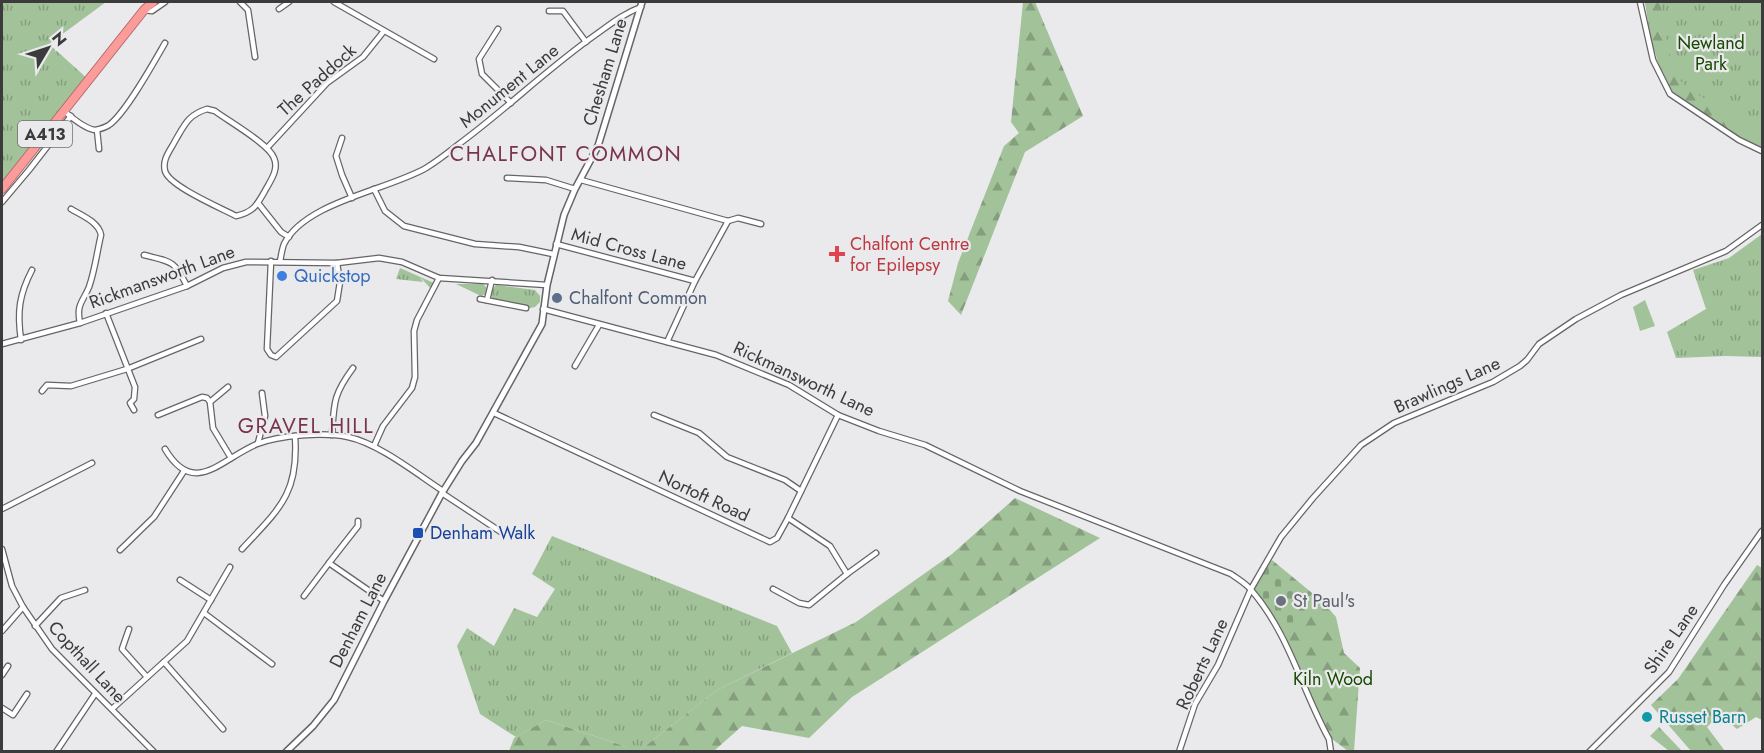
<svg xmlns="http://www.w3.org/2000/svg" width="1764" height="753" font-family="Jost,sans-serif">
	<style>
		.grass { fill: url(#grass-tufts) }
		.forest { fill: url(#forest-firs) }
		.cemetery { fill: url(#cemetery-stones) }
		.pitch { fill: #a2c299 }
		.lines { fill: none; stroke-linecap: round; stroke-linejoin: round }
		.minor-casing { stroke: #656567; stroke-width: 7 }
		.tertiary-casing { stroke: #656567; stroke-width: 8 }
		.trunk-casing { stroke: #b76a6a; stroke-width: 10 }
		.minor { stroke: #fff; stroke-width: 4.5 }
		.tertiary { stroke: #fff; stroke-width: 5 }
		.trunk { stroke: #fb9c9b; stroke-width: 8 }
		.health-dot { fill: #e0444e; stroke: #eaeaed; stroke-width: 2 }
		.shop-dot { fill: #3f7fe0; stroke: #eaeaed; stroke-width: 2 }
		.service-dot { fill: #5c6f8a; stroke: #eaeaed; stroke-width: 2 }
		.transit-dot { fill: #1a4fb4; stroke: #eaeaed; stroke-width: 2 }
		.worship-dot { fill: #6b7280; stroke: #eaeaed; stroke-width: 2 }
		.culture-dot { fill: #0f9aa8; stroke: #eaeaed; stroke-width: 2 }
		.labels { text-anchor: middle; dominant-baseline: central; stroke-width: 4.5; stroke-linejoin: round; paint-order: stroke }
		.shield { fill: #eaeaed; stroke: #707071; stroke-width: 1.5 }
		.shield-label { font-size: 16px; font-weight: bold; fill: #3b3b3c }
		.park-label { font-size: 18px; fill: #174900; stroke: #eaeaed }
		.street-label { font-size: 18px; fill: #3b3b3c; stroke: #eaeaed }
		.health-label { font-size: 18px; fill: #be3a42; stroke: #eaeaed; text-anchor: start }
		.shop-label { font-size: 18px; fill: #366cbe; stroke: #eaeaed; text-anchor: start }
		.service-label { font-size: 18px; fill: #4e5e75; stroke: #eaeaed; text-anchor: start }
		.transit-label { font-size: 18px; fill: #164399; stroke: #eaeaed; text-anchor: start }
		.worship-label { font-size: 18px; fill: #5b616d; stroke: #eaeaed; text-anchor: start }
		.culture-label { font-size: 18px; fill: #0d838f; stroke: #eaeaed; text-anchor: start }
		.quarter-label { font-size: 21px; letter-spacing: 1.5px; fill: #79344d; stroke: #eaeaed }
	</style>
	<defs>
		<pattern id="grass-tufts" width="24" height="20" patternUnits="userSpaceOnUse" patternTransform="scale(1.5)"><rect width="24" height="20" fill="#a2c299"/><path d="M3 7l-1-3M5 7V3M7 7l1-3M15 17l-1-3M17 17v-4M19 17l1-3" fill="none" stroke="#859f7e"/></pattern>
		<pattern id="forest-firs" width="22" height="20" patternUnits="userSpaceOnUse" patternTransform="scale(1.5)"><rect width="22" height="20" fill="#a2c299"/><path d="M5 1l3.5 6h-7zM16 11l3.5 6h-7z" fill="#859f7e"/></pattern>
		<pattern id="cemetery-stones" width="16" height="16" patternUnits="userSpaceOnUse" patternTransform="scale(1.5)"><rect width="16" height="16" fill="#a2c299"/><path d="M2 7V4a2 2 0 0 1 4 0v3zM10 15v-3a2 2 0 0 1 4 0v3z" fill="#859f7e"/></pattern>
	</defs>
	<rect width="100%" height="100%" fill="#eaeaed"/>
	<g class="grass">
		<path d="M2 2H106L49 44 89 80 2 189Z"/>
		<path d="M1645 2H1762V147L1671 89 1651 43Z"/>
		<path d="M1762 234V357L1725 356 1676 358 1667 332 1706 309 1693 270 1729 258Z"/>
		<path d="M400 268 434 283 432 290 420 277 423 282 396 279Z"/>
		<path d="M456 284H483L488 289 486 294 481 296Z"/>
		<path d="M496 285 535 290 540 296V302L535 307 530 308 494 301C490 296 491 289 496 285Z"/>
		<path d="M552 536 777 626 792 653 717 690 639 751 632 752 624 746 546 720 516 737 480 714 457 646 467 628 494 646 514 608 537 617 555 589 532 574Z"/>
		<path d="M1659 727 1682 751H1669L1650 736Z"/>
	</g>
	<g class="forest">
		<path d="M1023 2H1035L1083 116 1025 152 961 315 948 301 958 263 1004 146 1019 133 1011 122Z"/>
		<path d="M1645 2H1660C1665 25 1667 53 1677 75 1683 88 1697 93 1708 101 1726 114 1743 127 1762 138V148L1738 137 1672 91 1657 60Z"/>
		<path d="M1015 498 1100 538 852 697 809 738 742 726 714 751H639L717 690 856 622 952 554Z"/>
		<path d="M1272 560 1323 602 1336 617 1344 653 1360 668 1354 751H1348L1332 739 1298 668 1285 635 1302 608 1265 570Z"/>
		<path d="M1757 565 1762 568V720L1756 717 1737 729 1719 715 1707 727 1725 751H1691L1651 705 1678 679Z"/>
		<path d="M546 720 624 746 632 751H509L514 738Z"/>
	</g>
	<path class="cemetery" d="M1267 567 1310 608 1285 635 1251 589Z"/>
	<g class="pitch">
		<path d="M1645 300 1655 326 1640 331 1633 307Z"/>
		<path d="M1700 732 1713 751H1701L1691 738Z"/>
	</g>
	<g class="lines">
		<defs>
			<g id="minor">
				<path d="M240 2 248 10 255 57"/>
				<path d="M334 2 434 59"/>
				<path d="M1640 2 1653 60 1670 94 1739 140 1762 151"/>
				<path d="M279 9 289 2"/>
				<path d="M144 10 152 11 165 2"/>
				<path d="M549 11H563L586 42"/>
				<path d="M498 29 479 59 482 74 511 103"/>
				<path d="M207 109 215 111C228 121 269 144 274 158 279 169 271 180 266 189 257 205 254 212 236 216 221 208 169 186 165 171 162 159 170 151 175 141 185 124 188 115 207 109Z"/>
				<path d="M64 111C71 117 86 130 96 130 100 129 106 127 109 125 126 113 154 62 165 43"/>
				<path d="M97 130 99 149"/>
				<path d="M342 138 336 156 342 175 352 198"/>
				<path d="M267 148 327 83 363 57 384 31"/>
				<path d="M507 178 546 180 575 189"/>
				<path d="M581 180 728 221 738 218 761 224"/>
				<path d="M374 189 385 211 404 226 475 244 519 247 553 254"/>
				<path d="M2 202 29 170 71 116"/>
				<path d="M258 203 281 232 289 237"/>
				<path d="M71 209C81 215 99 222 101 235 97 252 95 270 89 287 83 302 76 304 80 323"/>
				<path d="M556 244 695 281"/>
				<path d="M144 255C172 262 174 260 187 286"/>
				<path d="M271 261 267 349 271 355 276 357 337 301 340 282 337 263"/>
				<path d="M280 262C281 256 282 249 284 244 305 202 388 190 426 168 438 161 449 152 459 144 505 110 545 71 591 38 607 27 622 14 641 7"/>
				<path d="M480 299 526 308"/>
				<path d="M487 300 492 280"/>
				<path d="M543 309 716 355 789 385 838 415 879 431 925 445 1020 491 1231 574C1238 579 1247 584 1252 591 1289 634 1302 690 1329 739L1331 752"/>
				<path d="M106 313 135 387 134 399 130 403 134 410"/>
				<path d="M21 340C17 312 19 295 32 270"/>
				<path d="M667 342 695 281 728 221"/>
				<path d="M2 344 80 323 187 286 223 268 246 262 337 263 379 258 402 262 439 278 547 285"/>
				<path d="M575 366 599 325"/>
				<path d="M42 391 47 385 71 386 127 369 201 339"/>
				<path d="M210 402 228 387"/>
				<path d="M494 413 770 542 777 538 788 518 838 415"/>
				<path d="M158 415 202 397 207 398 210 402 213 428 231 458"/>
				<path d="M654 415 699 433 727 457 785 480 801 491"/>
				<path d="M332 435C334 403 333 395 353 368"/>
				<path d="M258 443 265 416 262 393"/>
				<path d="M374 446 383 426 412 388 415 377 414 331 417 320 439 278"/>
				<path d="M165 449C194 498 221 459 257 444 280 435 324 432 348 437 378 443 417 474 443 491"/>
				<path d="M442 493 501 532"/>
				<path d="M2 509 92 463"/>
				<path d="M2 549 12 586 23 607 52 649 154 752"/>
				<path d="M242 549C279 509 299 494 295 436"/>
				<path d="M120 550 154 517 184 471"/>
				<path d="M329 563 358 526V521"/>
				<path d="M847 574 876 553"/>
				<path d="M180 580 211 600"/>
				<path d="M773 589 799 603 809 605 847 574 830 546 788 518"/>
				<path d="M304 596 329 563 384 601"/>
				<path d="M204 613 272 664"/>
				<path d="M35 626 61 598 85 590"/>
				<path d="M129 629 122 649 147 677"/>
				<path d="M2 631 23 607"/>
				<path d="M164 662 223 729"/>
				<path d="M2 675 8 666"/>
				<path d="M2 708 13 715 27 694"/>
				<path d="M112 709 187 641 230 567"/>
				<path d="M56 752 95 694"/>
				<path d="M1179 752 1195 704 1218 665 1251 589 1281 537 1313 498 1361 445 1394 423 1493 382 1520 366 1527 360 1539 344 1576 319 1621 295 1726 251 1762 225"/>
				<path d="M1589 752 1669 672 1724 585 1762 531"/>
			</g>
			<path id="tertiary" d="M286 752 313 726 334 700 384 601 442 493 462 461 476 443 542 324 547 285 564 215 575 189 598 146 642 2"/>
			<path id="trunk" d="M2 189 144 10 153 2"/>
		</defs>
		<use href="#minor" class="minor-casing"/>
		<use href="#tertiary" class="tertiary-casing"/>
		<use href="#trunk" class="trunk-casing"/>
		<use href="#minor" class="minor"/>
		<use href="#tertiary" class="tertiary"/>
		<use href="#trunk" class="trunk"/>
	</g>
	<path class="health-dot" d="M834 245h6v6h6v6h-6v6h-6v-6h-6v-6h6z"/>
	<circle class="shop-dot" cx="282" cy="276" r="6"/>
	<circle class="service-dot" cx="557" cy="298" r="6"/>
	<rect class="transit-dot" x="412" y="527" width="12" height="12" rx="3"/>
	<circle class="worship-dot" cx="1281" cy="601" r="6"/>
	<circle class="culture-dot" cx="1647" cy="717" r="6"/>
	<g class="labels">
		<rect class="shield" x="18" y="121" width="54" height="26" rx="4.5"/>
		<g class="shield-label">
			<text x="45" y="134">A413</text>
		</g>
		<g class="park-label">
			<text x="1711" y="43">Newland<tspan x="1711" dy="21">Park</tspan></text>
			<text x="1333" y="679">Kiln Wood</text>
		</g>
		<g class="street-label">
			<text transform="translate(605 72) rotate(-73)">Chesham Lane</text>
			<text transform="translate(317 80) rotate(-42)">The Paddock</text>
			<text transform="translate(509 86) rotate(-39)">Monument Lane</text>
			<text transform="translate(629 249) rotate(15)">Mid Cross Lane</text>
			<text transform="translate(162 277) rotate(-20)">Rickmansworth Lane</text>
			<text transform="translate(804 379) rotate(25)">Rickmansworth Lane</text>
			<text transform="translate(1447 385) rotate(-24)">Brawlings Lane</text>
			<text transform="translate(704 496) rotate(25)">Nortoft Road</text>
			<text transform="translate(358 620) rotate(-63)">Denham Lane</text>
			<text transform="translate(1671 639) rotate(-55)">Shire Lane</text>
			<text transform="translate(87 662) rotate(47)">Copthall Lane</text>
			<text transform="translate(1202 664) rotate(-65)">Roberts Lane</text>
		</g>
		<g class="health-label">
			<text x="850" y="244">Chalfont Centre<tspan x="850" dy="21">for Epilepsy</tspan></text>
		</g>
		<g class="shop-label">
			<text x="294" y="276">Quickstop</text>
		</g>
		<g class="service-label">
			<text x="569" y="298">Chalfont Common</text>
		</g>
		<g class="transit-label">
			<text x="430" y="533">Denham Walk</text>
		</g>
		<g class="worship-label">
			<text x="1293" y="601">St Paul's</text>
		</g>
		<g class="culture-label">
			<text x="1659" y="717">Russet Barn</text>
		</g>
		<g class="quarter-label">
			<text x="566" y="154">CHALFONT COMMON</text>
			<text x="306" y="426">GRAVEL HILL</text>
		</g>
	</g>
	<rect width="1764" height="753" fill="none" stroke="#3b3b3c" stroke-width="6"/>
	<g transform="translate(48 48) rotate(51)" stroke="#eaeaed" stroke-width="4.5" paint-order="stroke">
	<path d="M0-4.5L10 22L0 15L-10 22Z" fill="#3b3b3c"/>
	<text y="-9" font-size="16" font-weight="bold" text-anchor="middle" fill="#3b3b3c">N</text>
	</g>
</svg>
